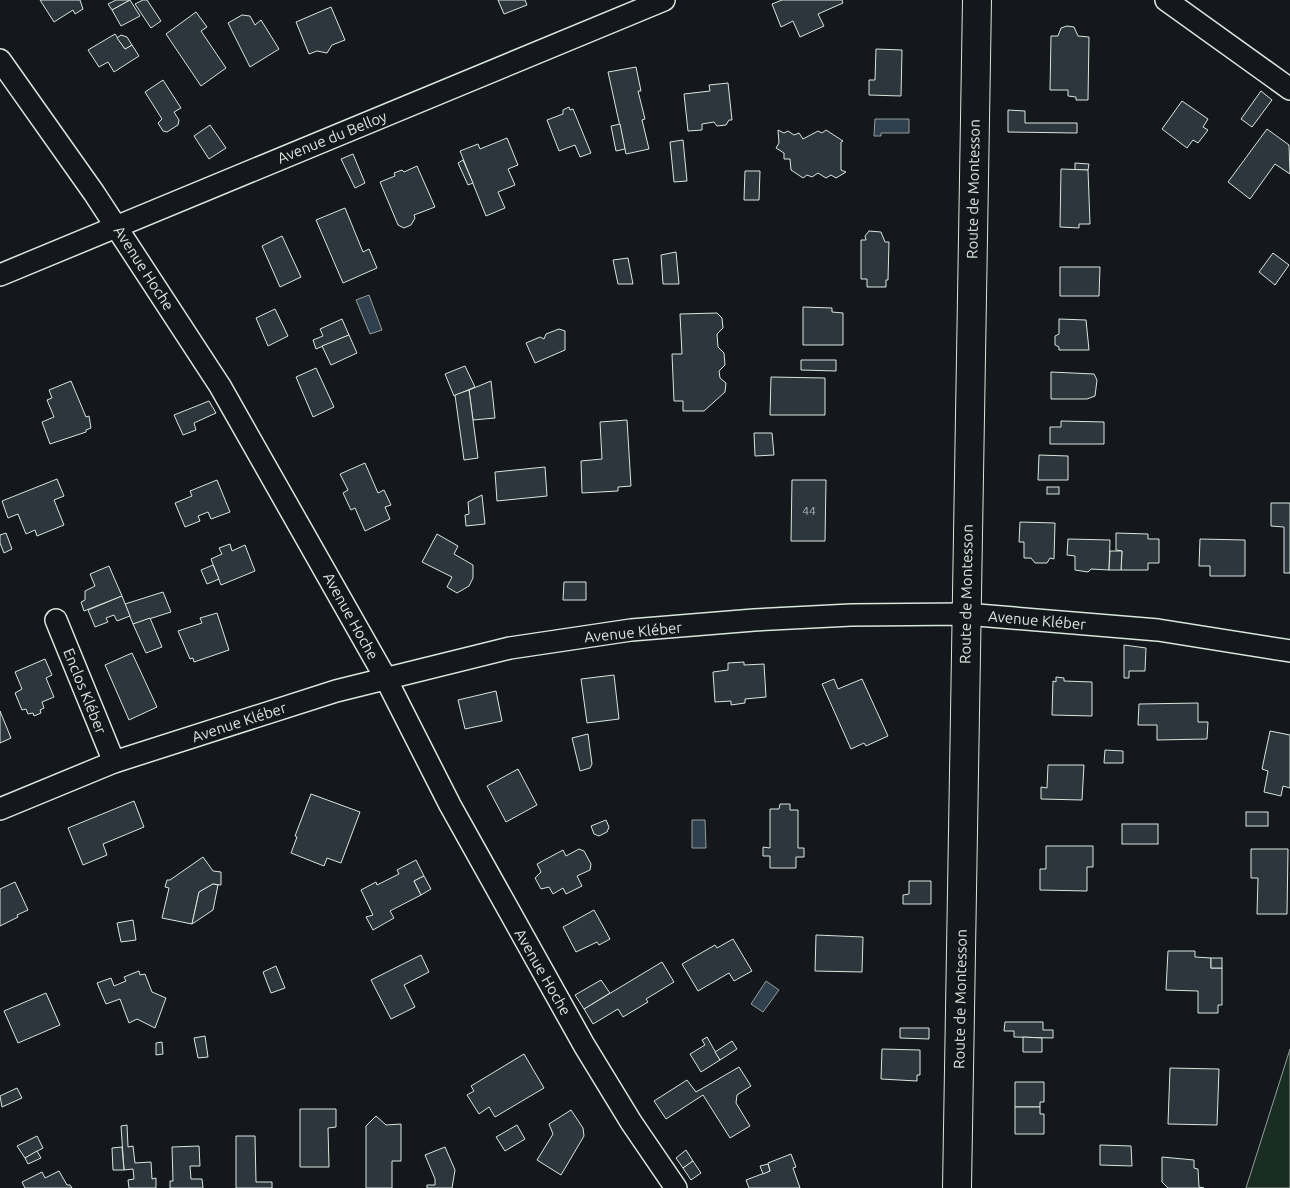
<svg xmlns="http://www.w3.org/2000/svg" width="1290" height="1188" font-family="Ubuntu,sans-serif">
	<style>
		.green { fill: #1a2d24; stroke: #939e99 }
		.water { fill: #2f3f4d; stroke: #939e99 }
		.building { fill: #2c363c; stroke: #d8e6dc }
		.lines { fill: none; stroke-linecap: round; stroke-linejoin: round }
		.minor-casing { stroke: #d8e6dc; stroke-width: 24 }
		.primary-casing { stroke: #d8e6dc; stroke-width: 30 }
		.minor { stroke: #14181c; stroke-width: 21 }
		.primary { stroke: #14181c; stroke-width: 28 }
		.labels { text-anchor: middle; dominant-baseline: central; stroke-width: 4; stroke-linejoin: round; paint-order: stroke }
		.number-label { font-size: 12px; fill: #adbab4 }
		.street-label { font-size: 15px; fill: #d8e6dc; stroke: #14181c }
	</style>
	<rect width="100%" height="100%" fill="#14181c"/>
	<path class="green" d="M1290 1049V1188H1246Z"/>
	<g class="water">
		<path d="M875 119H909V133H881V136H874Z"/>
		<path d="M369 295 382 330 370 334 356 300Z"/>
		<path d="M692 820H705L706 848H692Z"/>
		<path d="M766 981 779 990 763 1012 751 1004Z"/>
	</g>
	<g class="building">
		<path d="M40 0H80L83 9 75 14 73 10 54 22Z"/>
		<path d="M116 0H130L112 10 108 4Z"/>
		<path d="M130 0 140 16 121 26 112 10Z"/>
		<path d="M143 0H147L161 21 151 28 135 4Z"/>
		<path d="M498 0H525L527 5 504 14Z"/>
		<path d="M782 0H842L843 3 818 14 824 26 800 37 793 21 781 27 772 4Z"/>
		<path d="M331 7 345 40 332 45 327 53 317 51 309 54 296 22Z"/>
		<path d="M196 12 207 27 201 31 226 68 201 86 166 34Z"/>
		<path d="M242 15 250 16 255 25 261 20 279 49 250 67 228 23Z"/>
		<path d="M1067 26 1074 27 1078 36 1089 37 1088 100H1076V97L1068 96V90H1050L1051 36H1058L1061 28Z"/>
		<path d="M115 34 125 49 132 45 139 56 114 72 108 62 99 67 88 50Z"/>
		<path d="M121 35 127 37 132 45 125 49 117 38Z"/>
		<path d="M876 49 902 50 901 96 869 95V80H875Z"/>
		<path d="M636 67 641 91H638L645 119 642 120 649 149 626 154 608 72Z"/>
		<path d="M163 80 181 108 174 112 179 120 178 125 167 132 163 131 158 123 162 119 145 92Z"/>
		<path d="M728 83 732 120H729L726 125 717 126 714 122 702 124V130L688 131 684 94 710 91 709 85Z"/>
		<path d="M1261 91 1272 100 1252 127 1241 119Z"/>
		<path d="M1182 101 1208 119 1203 127 1208 130 1198 143 1193 140 1187 148 1162 129Z"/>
		<path d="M569 107 570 110 573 109 591 153 580 157 575 145 559 151 547 120 563 114V110Z"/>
		<path d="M1008 110 1025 111V123H1077V133L1008 132Z"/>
		<path d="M620 124 625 149 616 151 611 126Z"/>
		<path d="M210 125 226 148 209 159 194 136Z"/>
		<path d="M1267 129 1289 145 1290 174 1275 164 1250 199 1228 182Z"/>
		<path d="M778 130 784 133 788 131 794 135 799 133 803 139 818 131 822 133 826 130 843 141 841 142V170L846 172 836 178 831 175 826 178 818 173 812 177 807 175 803 178 791 170 790 159H784V153L776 148 779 143Z"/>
		<path d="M507 138 518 165 508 169 515 185 498 192 505 208 486 216 460 151 478 144 480 149Z"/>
		<path d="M683 140 687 181 674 182 670 142Z"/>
		<path d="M353 154 365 183 355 188 341 159Z"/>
		<path d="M463 160 473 183 468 185 458 163Z"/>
		<path d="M1075 163 1089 164 1088 170H1075Z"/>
		<path d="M417 166 435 207 414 215 415 218 411 225 404 228 398 225 380 182 395 176 394 173 402 170 404 172Z"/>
		<path d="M1061 169 1088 170 1090 224H1079V228L1060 227Z"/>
		<path d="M745 171H760L759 200H744Z"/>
		<path d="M345 208 363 252 369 249 377 268 343 283 316 220Z"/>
		<path d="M869 231 881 232 885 242H889L888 280H886V287H867V279H861V240H866L865 236Z"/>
		<path d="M282 236 301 277 280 287 262 246Z"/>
		<path d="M676 252 679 284H663L661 255Z"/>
		<path d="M1273 253 1289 265 1275 285 1259 272Z"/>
		<path d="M628 258 633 284H618L613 260Z"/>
		<path d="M1060 267H1100L1099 296H1060Z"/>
		<path d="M803 307 832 308V312L843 313V345H803Z"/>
		<path d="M275 309 288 336 268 346 256 318Z"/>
		<path d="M717 313 722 318 723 328 717 334 718 347 724 353 725 365 719 371 720 378 726 383 725 392 704 411H683V401H674L672 354H682L680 314Z"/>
		<path d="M342 319 349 335 316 349 313 340 323 336 320 329Z"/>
		<path d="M1059 319 1086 320 1089 350H1059V347L1055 345V336L1059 334Z"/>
		<path d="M559 329 565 331V350L535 363 526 343 540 337 544 339 546 334Z"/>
		<path d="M349 335 357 353 331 365 322 346Z"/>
		<path d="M801 360H836V371L801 370Z"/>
		<path d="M465 366 475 387 454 396 445 374Z"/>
		<path d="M316 368 334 407 313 417 296 377Z"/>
		<path d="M1051 372 1094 374 1097 380 1095 396 1087 399H1051Z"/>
		<path d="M771 377 825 378V415H770Z"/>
		<path d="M71 381 86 417 89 416 91 428 86 430V432L50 444 42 422 54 417 47 400 52 398 49 390Z"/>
		<path d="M491 381 495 418 473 420 469 390Z"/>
		<path d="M469 390 478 458 464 460 455 395Z"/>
		<path d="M209 401 216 413 194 423 196 430 183 435 174 415Z"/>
		<path d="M627 420 631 486 618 487V491L582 493 581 461 602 459 600 422Z"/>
		<path d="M1061 421 1104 422V444H1050V427H1061Z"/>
		<path d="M754 433H772L774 455 755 456Z"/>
		<path d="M1039 455 1068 456V480H1038Z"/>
		<path d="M365 463 378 493 384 490 391 505 385 507 390 519 365 531 355 508 351 510 343 493 348 490 340 474Z"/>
		<path d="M545 467 547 496 497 501 495 472Z"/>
		<path d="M57 479 64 496 54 500 64 525 37 536 35 530 26 534 18 514 8 518 2 501Z"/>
		<path d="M217 480 230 512 211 519 208 512 198 516 200 521 185 527 175 503 192 496 190 491Z"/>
		<path d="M792 480H826L825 541H791Z"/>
		<rect x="1047" y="487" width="12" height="7"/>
		<path d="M482 495 485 524 466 526 465 515 469 514 468 502Z"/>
		<path d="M1271 503H1290V573H1284V527L1271 526Z"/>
		<path d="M1020 522 1055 523 1054 559 1050 558 1047 563H1035L1031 558H1024V542H1019Z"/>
		<path d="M6 533 12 549 4 553 0 543V535Z"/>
		<path d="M1116 533 1148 534V539H1159V563H1148V570H1121L1122 551 1116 550Z"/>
		<path d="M437 534 458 546 454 554 473 565V578L469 586 457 593 447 587 452 577 422 562Z"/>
		<path d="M1068 539 1110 540 1109 570 1091 569 1088 572 1075 570V556L1067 555Z"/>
		<path d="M1200 539 1245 540V576H1210V566H1199Z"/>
		<path d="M230 544 232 551 245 545 255 571 221 585 211 559 222 554 219 548Z"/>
		<path d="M1110 551H1122L1121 570H1109Z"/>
		<path d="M213 565 219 579 207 584 201 570Z"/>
		<path d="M109 566 122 596 84 611 81 602 85 600V591L95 586 90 574Z"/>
		<path d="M564 582H586V600H563Z"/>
		<path d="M163 592 171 612 133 624 125 604Z"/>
		<path d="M122 596 130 616 117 621 114 615 106 618 108 622 95 627 88 610Z"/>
		<path d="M217 613 229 650 194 662 193 658 190 659 178 631 202 623 200 618Z"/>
		<path d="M150 618 162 647 146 653 133 624Z"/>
		<path d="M1124 645 1146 648 1145 671H1129V678H1124Z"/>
		<path d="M132 653 157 707 129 720 105 665Z"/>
		<path d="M45 659 52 675 46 678 54 697 42 702 44 708 40 710 41 713 34 716 33 713 28 714 26 709 22 710 15 693 22 689 15 672Z"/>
		<path d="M744 662V665L764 664 766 697 745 699V703L731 705V701L715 702 713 672 728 670V663Z"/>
		<path d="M614 675 619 719 587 723 581 679Z"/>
		<path d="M1056 677 1064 678V681L1092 682V716L1052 715 1053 681 1056 682Z"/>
		<path d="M834 679 838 689 862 679 888 736 866 746 864 743 851 749 822 684Z"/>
		<path d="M496 691 502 721 465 729 458 700Z"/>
		<path d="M1198 703V722H1208L1207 739 1157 740V725H1138L1139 704Z"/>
		<path d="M0 711 11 738 0 743Z"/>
		<path d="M1270 731 1290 735V788L1283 786 1281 796 1264 792 1268 771 1262 769Z"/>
		<path d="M588 734 592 764 590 768 580 771 572 738Z"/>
		<path d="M1105 750 1123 751V763H1104Z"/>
		<path d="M1048 765H1084L1082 800 1041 799V787L1047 788Z"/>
		<path d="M518 769 537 805 506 822 487 786Z"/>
		<path d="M311 794 360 812 341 863 327 858 324 866 291 853 297 837 295 836Z"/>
		<path d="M134 801 144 827 103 844 107 855 83 865 68 828Z"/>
		<path d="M780 804H790V810H798V848H804V857H796V868H770V856H763V847L770 848V809H779Z"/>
		<rect x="1246" y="812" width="22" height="14"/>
		<path d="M606 820 609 827 607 832 599 836 594 834 591 826Z"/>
		<rect x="1122" y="824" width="36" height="20"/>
		<path d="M1046 846H1093V867H1087V891L1040 890V869H1046Z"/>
		<path d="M579 849 584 851 591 864 590 870 577 876 582 886 566 894 563 888 553 894 549 887 541 889 535 878 541 872 537 864 563 850 566 856Z"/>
		<path d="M1251 849H1288L1287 914H1257L1258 878H1251Z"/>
		<path d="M203 857 213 871 221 872V885L213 884 199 892 192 924 162 918 169 888 165 887 167 880H170Z"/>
		<path d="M416 860 424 876 414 881 421 895 390 911 394 918 373 930 366 917 373 915 361 890 376 882 377 885 399 874 397 870Z"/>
		<path d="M424 876 431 889 421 895 414 881Z"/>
		<path d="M909 881H931V904H903V895L909 894Z"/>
		<path d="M15 882 28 910 17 915 18 917 0 926V889Z"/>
		<path d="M213 884 218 885 213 910 192 924 199 892Z"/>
		<path d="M594 910 610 939 599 945 597 942 576 952 563 927Z"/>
		<path d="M133 920 136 940 121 942 117 923Z"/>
		<path d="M816 935 863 937 862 972 815 971Z"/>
		<path d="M733 939 752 971 734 981 729 973 698 991 682 964 715 945 717 948Z"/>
		<path d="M1168 951H1195V957L1211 958V968H1222V1005H1218V1013H1198V991L1166 990Z"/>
		<path d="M421 955 429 972 404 985 415 1007 391 1019 371 980Z"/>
		<rect x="1211" y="958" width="11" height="10"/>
		<path d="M662 962 674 982 646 999 648 1002 623 1017 618 1009 593 1024 584 1009Z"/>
		<path d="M276 966 285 988 271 993 263 972Z"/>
		<path d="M139 971 140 975 145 974 152 992 166 998 155 1028 137 1019 129 1023 120 999 106 1004 97 983 111 978 114 986 126 981 124 977Z"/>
		<path d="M601 980 610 993 584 1009 575 995Z"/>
		<path d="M46 993 60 1025 18 1043 4 1011Z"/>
		<path d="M1005 1022H1043V1030H1053V1038L1014 1037V1031H1004Z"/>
		<path d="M900 1028H929V1039L900 1038Z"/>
		<path d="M205 1036 208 1057 198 1058 194 1038Z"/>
		<path d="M707 1037 720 1060 701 1072 690 1054 705 1045 702 1040Z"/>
		<path d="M1023 1037 1042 1038V1052H1023Z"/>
		<path d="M732 1041 737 1049 720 1060 715 1052Z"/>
		<path d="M162 1042 163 1054 156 1055V1043Z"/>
		<path d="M882 1049 920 1050V1075H917V1081L881 1079Z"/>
		<path d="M524 1054 544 1088 495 1117 489 1107 479 1114 467 1095 474 1091 471 1086Z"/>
		<path d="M739 1067 751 1086 737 1095 736 1103 750 1126 730 1138 703 1095 666 1119 654 1101 687 1080 696 1092Z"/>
		<path d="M1170 1068 1219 1069 1217 1125 1168 1124Z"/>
		<path d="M1015 1082H1044V1102H1040V1107H1015Z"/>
		<path d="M17 1088 22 1098 2 1107 0 1096Z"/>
		<path d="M1015 1107H1040V1114H1044V1134H1015Z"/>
		<path d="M300 1109H336V1127L328 1128 329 1167H300Z"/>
		<path d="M571 1110 583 1128 584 1136 561 1175 537 1160 553 1134 549 1124Z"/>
		<path d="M376 1116 386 1125 401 1124V1161H392V1188H366V1126Z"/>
		<path d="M127 1125 128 1147 133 1146 135 1163 151 1162 152 1179 156 1178V1188H129L128 1180 134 1179 133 1169 124 1170 121 1126Z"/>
		<path d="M517 1125 525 1139 505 1151 496 1137Z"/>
		<path d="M37 1136 43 1148 25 1158 17 1146Z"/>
		<path d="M236 1136H255L256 1182H272V1188H236Z"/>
		<path d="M1100 1145 1131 1146 1132 1166 1100 1165Z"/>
		<path d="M199 1146 200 1166H190L191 1179H202L203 1188H170V1181H173L172 1147Z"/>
		<path d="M122 1147 124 1170H113L112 1148Z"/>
		<path d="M445 1147 455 1170 452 1188H427V1185H435V1179L425 1155Z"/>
		<path d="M686 1150 693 1161 683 1168 676 1158Z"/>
		<path d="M37 1151 41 1158 28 1164 25 1158Z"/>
		<path d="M791 1154 796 1167 793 1168 800 1188H749L746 1180 770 1171 768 1163Z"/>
		<path d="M1162 1157 1194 1160V1168L1198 1169 1199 1187 1204 1188H1168L1162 1182Z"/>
		<path d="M693 1161 701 1173 691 1180 683 1168Z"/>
		<path d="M768 1164 770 1171 763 1174 760 1166Z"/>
		<path d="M59 1171 67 1185H70L72 1188H25L22 1182 42 1172 45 1178Z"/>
	</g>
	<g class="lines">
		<defs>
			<g id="minor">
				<path d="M1166 0 1290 89"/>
				<path d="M0 60 94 193 220 386 385 677 450 805 584 1045 631 1122 676 1188"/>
				<path d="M0 275 664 0"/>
				<path d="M56 620 114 762"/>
				<path d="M0 809 114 762 336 691 510 648 631 630 754 620 851 615 965 614 1158 630 1290 651"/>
			</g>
			<path id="primary" d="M957 1188 977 0"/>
		</defs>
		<use href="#minor" class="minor-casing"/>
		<use href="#primary" class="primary-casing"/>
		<use href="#minor" class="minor"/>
		<use href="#primary" class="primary"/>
	</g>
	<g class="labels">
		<g class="number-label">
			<text x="809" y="510">44</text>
		</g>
		<g class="street-label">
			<text transform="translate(332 137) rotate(-22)">Avenue du Belloy</text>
			<text transform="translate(973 189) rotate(-89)">Route de Montesson</text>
			<text transform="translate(144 268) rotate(57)">Avenue Hoche</text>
			<text transform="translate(966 594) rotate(-89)">Route de Montesson</text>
			<text transform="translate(351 616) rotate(61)">Avenue Hoche</text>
			<text transform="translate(1037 620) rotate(5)">Avenue Kléber</text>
			<text transform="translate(633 632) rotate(-6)">Avenue Kléber</text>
			<text transform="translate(85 691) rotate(68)">Enclos Kléber</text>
			<text transform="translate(239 722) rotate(-18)">Avenue Kléber</text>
			<text transform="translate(543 972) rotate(60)">Avenue Hoche</text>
			<text transform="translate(960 999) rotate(-89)">Route de Montesson</text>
		</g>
	</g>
</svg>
